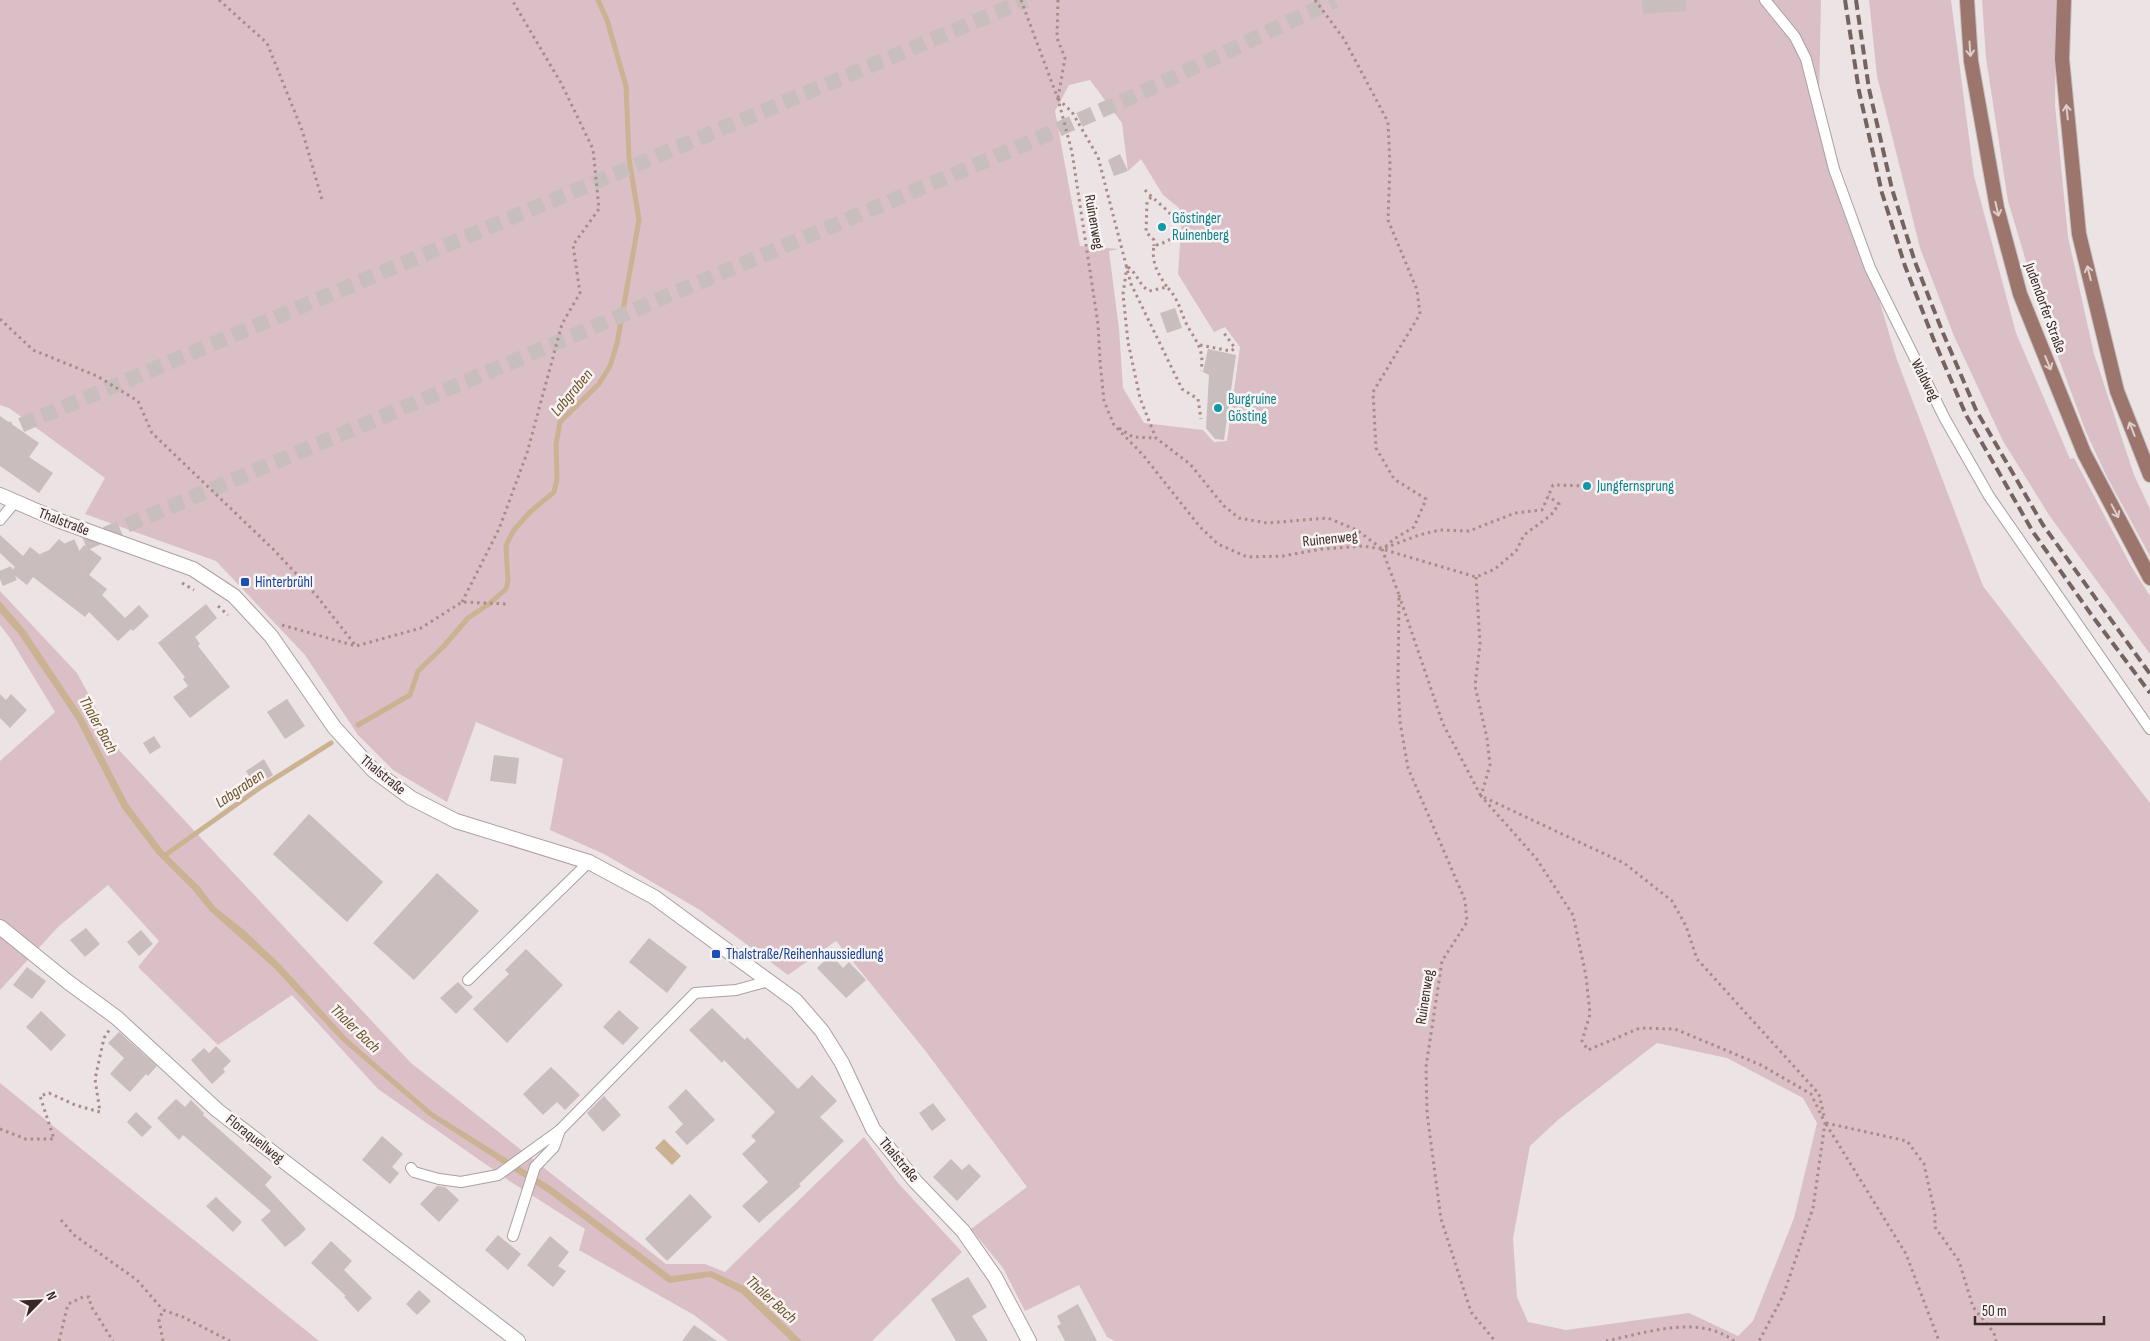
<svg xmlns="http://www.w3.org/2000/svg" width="2150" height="1341" font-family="'Sofia Sans Condensed',sans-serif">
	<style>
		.green { fill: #dabfc7; fill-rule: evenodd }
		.water { fill: #cab292 }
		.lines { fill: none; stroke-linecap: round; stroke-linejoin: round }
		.stream { stroke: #cab292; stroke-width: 5 }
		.building { fill: #c9bdbd }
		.motorway-tunnel { stroke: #c8bebe; stroke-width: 15; stroke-dasharray: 15 8; stroke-linecap: butt }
		.service-casing { stroke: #aca09f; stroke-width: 12 }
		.minor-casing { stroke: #aca09f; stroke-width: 16 }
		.secondary-casing { stroke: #b09f9e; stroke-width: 16 }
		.primary-casing { stroke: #c4bebe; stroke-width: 16 }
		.path { stroke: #ab8b88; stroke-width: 3; stroke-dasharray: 2.5 4; stroke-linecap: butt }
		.service { stroke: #fff; stroke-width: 10 }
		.minor { stroke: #fff; stroke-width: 14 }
		.secondary { stroke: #fff; stroke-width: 14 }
		.primary { stroke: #9c756d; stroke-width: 14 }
		.rail { stroke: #766360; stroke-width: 4; stroke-dasharray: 10 5; stroke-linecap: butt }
		.oneway { stroke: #dccecc }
		.culture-dot { fill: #0f9aa8; stroke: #f8f4f4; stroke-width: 2 }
		.transit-dot { fill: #1a4fb4; stroke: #f8f4f4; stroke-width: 2 }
		.labels { text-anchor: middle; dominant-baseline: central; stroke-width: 5; stroke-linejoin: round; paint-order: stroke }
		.culture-label { font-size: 15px; fill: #0d838f; stroke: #f8f4f4; text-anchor: start }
		.street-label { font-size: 15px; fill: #3b2825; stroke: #f8f4f4 }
		.transit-label { font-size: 15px; fill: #164399; stroke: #f8f4f4; text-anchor: start }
		.water-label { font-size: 16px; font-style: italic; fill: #705126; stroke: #f8f4f4 }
	</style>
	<rect width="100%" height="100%" fill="#ebe3e4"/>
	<g class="green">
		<path d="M0 0H1821L1819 98 1897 360 1983 586 2150 803V1341H1115L1107 1337 1079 1285 1025 1311 1003 1268 971 1229 1027 1187 924 1049 836 941 788 975 700 910 604 854 550 830 563 759 476 722 447 802 393 770 358 735 305 655 216 561 85 514 105 478 9 408 0 405ZM1090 80 1122 123 1128 171 1141 159 1163 195 1179 208 1182 217 1178 274 1214 332 1225 327 1240 347 1227 441 1214 442 1203 430 1144 423 1123 388 1119 329 1109 251 1119 249 1080 246 1055 111 1069 85ZM1657 1043 1727 1058 1803 1098 1817 1123 1794 1218 1753 1321 1738 1336 1689 1313 1566 1330 1528 1322 1517 1297 1513 1238 1530 1146 1559 1119Z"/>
		<path d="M1869 0H1951L1974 176 2016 333 2070 459 2074 458 2131 566 2150 596V654L2049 515 2003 441 1954 336 1920 248 1877 76Z"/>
		<path d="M1982 0H2056L2055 105 2068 237 2094 354 2134 475 2150 509V556L2107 477 2086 432 2041 311 2008 201 1986 58Z"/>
		<path d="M0 591 77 673 118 749 411 1063 666 1264H705L725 1272 864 1137 898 1183 962 1252 872 1341H728L694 1315 579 1250 585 1229 511 1182 378 1089 292 995 218 1045 138 967 159 941 108 885 58 927 0 990V761L55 712 10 638 0 625Z"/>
		<path d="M0 1083 319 1341H0Z"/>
	</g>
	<g class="water">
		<path d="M0 601 25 630 83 717 128 804 164 852 198 885 215 907 244 930 279 963 347 1038 432 1112 552 1187 671 1276 711 1271 746 1287 802 1341H791L741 1293 710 1277 669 1283 550 1194 429 1116 342 1041 273 967 210 911 192 889 156 853 122 808 76 719 18 633 0 613Z"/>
		<path d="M664 1139 681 1156 672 1165 655 1148Z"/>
	</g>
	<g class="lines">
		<g class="stream">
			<path d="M358 725 410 695 418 671 444 646 468 618 489 604 506 589 508 581 506 546 509 539 514 530 530 512 554 492 557 479 556 444 560 422 599 384 610 366 617 344 639 220 629 159 626 86 607 20 598 0"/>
			<path d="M164 856 261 787 331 743"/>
		</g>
	</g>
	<g class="building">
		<path d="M1642 0H1686V11L1643 14Z"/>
		<path d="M1120 154 1128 171 1114 176 1108 160Z"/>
		<path d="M1175 308 1182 328 1167 333 1160 313Z"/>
		<path d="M1208 349 1236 355 1224 440 1215 439 1206 428 1209 375 1203 372Z"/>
		<path d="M0 416 39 443 29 457 53 473 39 493 0 466Z"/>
		<path d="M0 535 23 556 30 547 43 557 59 539 77 554 84 545 102 558 89 575 107 589 102 595 125 618 139 605 149 616 133 631 131 629 118 641 89 612 85 617 33 577 27 585 10 572 15 567 0 553Z"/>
		<path d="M206 604 217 618 195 637 200 644 198 646 230 687 190 718 173 697 188 686 183 679 185 677 158 643Z"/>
		<path d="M0 694 6 700 11 694 27 710 10 728 0 718Z"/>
		<path d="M287 699 305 726 285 739 267 712Z"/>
		<path d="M154 736 161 747 150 754 143 743Z"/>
		<path d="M494 755 519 758 516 784 490 781Z"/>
		<path d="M264 759 273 775 256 786 246 771Z"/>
		<path d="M309 814 383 882 347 922 273 854Z"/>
		<path d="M437 873 479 911 414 980 373 943Z"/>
		<path d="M86 928 100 944 85 957 70 940Z"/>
		<path d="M141 930 153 944 139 956 127 942Z"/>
		<path d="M649 938 687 967 667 993 629 962Z"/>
		<path d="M526 949 563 985 507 1043 473 1009 509 974 505 970Z"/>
		<path d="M831 955 843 968 849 962 866 980 846 998 817 968Z"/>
		<path d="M27 967 46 981 32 999 13 985Z"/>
		<path d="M458 982 473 997 456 1014 440 998Z"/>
		<path d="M712 1008 745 1040 747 1037 798 1089 812 1075 837 1101 820 1117 844 1141 799 1184 801 1186 759 1223 742 1206 768 1182 742 1154 756 1141 751 1136 775 1112 724 1060 722 1063 689 1030Z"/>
		<path d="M619 1010 639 1028 623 1045 603 1027Z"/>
		<path d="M41 1011 66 1035 51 1051 26 1027Z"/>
		<path d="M119 1032 157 1066 148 1076 146 1074 130 1092 110 1074 124 1058 108 1043Z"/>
		<path d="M216 1046 231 1061 223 1069 225 1072 212 1084 191 1060 204 1048 209 1053Z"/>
		<path d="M551 1067 580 1095 565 1110 557 1102 543 1115 523 1094Z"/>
		<path d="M686 1089 715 1120 687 1145 675 1132 683 1124 668 1107Z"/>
		<path d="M604 1096 621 1115 603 1132 587 1113Z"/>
		<path d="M176 1099 185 1107 191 1100 204 1113 203 1115 272 1177 265 1185 306 1229 299 1236 285 1247 261 1220 271 1211 183 1135 179 1140 157 1118Z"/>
		<path d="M933 1103 946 1120 932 1131 919 1113Z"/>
		<path d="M136 1112 152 1127 142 1137 127 1122Z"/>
		<path d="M382 1136 403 1154 392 1167 399 1173 390 1184 362 1160Z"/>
		<path d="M951 1159 962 1170 969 1164 981 1176 957 1201 933 1177Z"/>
		<path d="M437 1186 445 1187 459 1200 439 1222 420 1204Z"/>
		<path d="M690 1194 712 1217 667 1261 645 1239Z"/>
		<path d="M216 1197 242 1222 233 1232 206 1206Z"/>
		<path d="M498 1235 521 1254 508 1270 485 1250Z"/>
		<path d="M550 1236 569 1252 558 1266 566 1271 553 1287 527 1265Z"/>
		<path d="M331 1241 352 1261 344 1270 372 1298 358 1312 344 1297 346 1296 311 1263Z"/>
		<path d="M968 1277 987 1307 972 1316 988 1341H956L931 1299Z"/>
		<path d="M419 1290 431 1301 417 1315 406 1304Z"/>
		<path d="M1078 1304 1097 1341H1065L1057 1326 1061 1324 1057 1316Z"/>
		<path d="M694 1325 717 1341H682Z"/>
	</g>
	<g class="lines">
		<g class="motorway-tunnel">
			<path d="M0 434 1026 0"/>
			<path d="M0 579 1025 144 1145 91 1335 0"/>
		</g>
		<defs>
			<g id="service">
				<path d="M1765 0 1795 37 1806 59 1834 169 1870 268 1945 419 1989 496 2150 729"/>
				<path d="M0 520 15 502"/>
				<path d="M468 980 589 862"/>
				<path d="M411 1168 414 1172 439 1179 461 1182 498 1175 560 1130"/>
				<path d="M513 1236 535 1167 554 1147 560 1130 695 993 736 990 769 981"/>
			</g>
			<path id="minor" d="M0 927 68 982 117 1018 217 1110 518 1341"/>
			<path id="secondary" d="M0 495 60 521 193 569 234 596 271 636 334 727 373 770 411 798 456 821 589 862 654 897 796 1001 822 1031 842 1063 873 1129 915 1181 963 1231 995 1277 1029 1341"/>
			<g id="primary">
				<path d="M1967 0 1971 61 1997 208 2020 294 2084 453 2150 578"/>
				<path d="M2064 0 2062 59 2079 234 2117 391 2150 475"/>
			</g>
		</defs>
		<use href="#service" class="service-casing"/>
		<use href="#minor" class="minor-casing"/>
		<use href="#secondary" class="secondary-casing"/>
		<use href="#primary" class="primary-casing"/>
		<g class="path">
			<path d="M219 0 267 43 302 130 323 203"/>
			<path d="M1021 0 1058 99 1072 152 1098 324 1100 361 1104 401 1114 425 1143 455 1200 527 1218 544 1247 557 1283 556 1322 549 1363 546 1382 549 1419 535 1440 530 1469 531 1515 513 1542 510 1553 485 1587 486"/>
			<path d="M1058 0 1057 38 1065 58 1058 98"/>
			<path d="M1315 0 1344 39 1388 122 1390 165 1388 220 1417 290 1420 314 1373 392 1376 448 1394 479 1426 499 1414 527 1394 539 1385 547"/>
			<path d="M1058 99 1072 112 1098 157 1131 284 1182 389 1198 399 1201 419"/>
			<path d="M1145 190C1156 202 1171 211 1178 225 1175 240 1168 241 1154 246 1151 262 1158 274 1167 287"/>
			<path d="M1151 197 1147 202 1146 232 1154 240V246"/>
			<path d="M1127 266 1123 294 1128 342 1140 398 1149 421 1156 438 1190 464 1224 506 1239 518 1267 523 1328 518 1357 530 1382 549 1476 577 1495 569 1516 551 1524 535 1551 515 1559 504 1548 496"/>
			<path d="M1128 267C1137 273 1139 285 1149 291L1167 287C1178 298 1180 310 1186 323 1195 341 1205 348 1201 371"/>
			<path d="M0 319 33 350 97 376 138 401 152 433 273 549 316 595 356 646"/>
			<path d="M1200 345 1231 351 1235 348 1224 333"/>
			<path d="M1119 428 1133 437 1156 438"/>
			<path d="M1382 549 1399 595 1398 682 1400 722 1408 768 1465 900 1467 922 1442 961 1426 1067 1427 1113 1441 1219 1471 1312 1495 1341"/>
			<path d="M1476 577 1480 644 1475 686 1487 738 1490 765 1481 796 1536 858 1573 915 1586 976 1590 1014 1582 1041 1588 1050 1640 1028 1675 1029 1761 1065 1811 1094 1825 1123 1813 1208 1783 1296 1759 1341"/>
			<path d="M182 583 194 590"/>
			<path d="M1399 595 1443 724 1481 796 1624 863 1672 901 1686 926 1697 959 1819 1094 1824 1116"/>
			<path d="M462 602 499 529 527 453 562 324 580 293 573 245 599 209 593 149 561 83 512 0"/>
			<path d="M218 606 228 615"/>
			<path d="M282 625 356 646 421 628 462 602 508 604"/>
			<path d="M1826 1123 1907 1141 1924 1164 1935 1214V1227L1959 1261 1973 1307 1994 1333 1996 1341"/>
			<path d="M1826 1124 1906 1254 1939 1341"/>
			<path d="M0 1129 26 1139H54L40 1096 49 1093 75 1105 100 1112 95 1079 104 1038 110 1029"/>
			<path d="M61 1220 74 1235 137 1280 163 1310"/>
			<path d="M59 1341 68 1304 83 1297H89L91 1306 113 1341"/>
			<path d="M163 1341 159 1320 163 1310 183 1317 230 1341"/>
			<path d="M1606 1341C1645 1333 1699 1314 1734 1341"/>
		</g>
		<use href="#service" class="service"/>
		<use href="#minor" class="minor"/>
		<use href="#secondary" class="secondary"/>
		<use href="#primary" class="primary"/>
		<g class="rail">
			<path d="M1845 0 1859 91 1882 193 1905 266 1933 338 1966 415 2033 532 2093 617 2150 693"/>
			<path d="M1856 0 1869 89 1892 189 1915 262 1943 333 1976 410 2043 525 2150 674"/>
		</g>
	</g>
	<defs><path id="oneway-shaft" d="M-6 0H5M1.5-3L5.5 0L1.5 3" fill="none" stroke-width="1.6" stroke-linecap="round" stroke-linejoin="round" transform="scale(1.25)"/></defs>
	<g class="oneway">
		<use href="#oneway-shaft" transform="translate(1970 49) rotate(86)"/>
		<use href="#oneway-shaft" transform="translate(2067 112) rotate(-96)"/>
		<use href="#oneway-shaft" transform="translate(1997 209) rotate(77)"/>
		<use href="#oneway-shaft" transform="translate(2089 273) rotate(-104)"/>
		<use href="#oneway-shaft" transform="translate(2048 363) rotate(68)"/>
		<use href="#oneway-shaft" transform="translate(2132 429) rotate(-111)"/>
		<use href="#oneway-shaft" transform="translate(2115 511) rotate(62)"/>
	</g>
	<g class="culture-dot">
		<circle cx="1162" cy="227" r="5"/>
		<circle cx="1218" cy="408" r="5"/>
		<circle cx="1587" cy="486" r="5"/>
	</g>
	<g class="transit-dot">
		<rect x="240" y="577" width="10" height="10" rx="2.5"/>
		<rect x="711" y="949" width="10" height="10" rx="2.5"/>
	</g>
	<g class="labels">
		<g class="culture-label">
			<text x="1172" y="218">Göstinger<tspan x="1172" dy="17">Ruinenberg</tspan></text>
			<text x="1228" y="399">Burgruine<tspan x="1228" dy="17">Gösting</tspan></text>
			<text x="1597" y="486">Jungfernsprung</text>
		</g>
		<g class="street-label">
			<text transform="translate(1094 222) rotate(80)">Ruinenweg</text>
			<text transform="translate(2045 308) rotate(70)">Judendorfer Straße</text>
			<text transform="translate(1925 380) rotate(63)">Waldweg</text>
			<text transform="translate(64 522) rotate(21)">Thalstraße</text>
			<text transform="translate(1330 539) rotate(-6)">Ruinenweg</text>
			<text transform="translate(383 775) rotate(39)">Thalstraße</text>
			<text transform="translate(1425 997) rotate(-81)">Ruinenweg</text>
			<text transform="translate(255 1139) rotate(38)">Floraquellweg</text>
			<text transform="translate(899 1160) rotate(50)">Thalstraße</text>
		</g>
		<g class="transit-label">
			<text x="255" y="582">Hinterbrühl</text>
			<text x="726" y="954">Thalstraße/Reihenhaussiedlung</text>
		</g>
		<g class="water-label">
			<text transform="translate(572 393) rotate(-50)">Labgraben</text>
			<text transform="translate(98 725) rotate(61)">Thaler Bach</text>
			<text transform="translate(240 789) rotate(-34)">Labgraben</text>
			<text transform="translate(355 1029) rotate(44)">Thaler Bach</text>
			<text transform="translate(771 1300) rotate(42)">Thaler Bach</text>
		</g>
	</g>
	<g transform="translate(40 1301) rotate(66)" stroke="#f8f4f4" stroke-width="4" paint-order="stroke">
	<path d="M0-4L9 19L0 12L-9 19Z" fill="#3b2825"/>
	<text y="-8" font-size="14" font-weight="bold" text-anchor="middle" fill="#3b2825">N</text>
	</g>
	<path d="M1975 1316v8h129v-8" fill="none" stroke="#3b2825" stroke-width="2.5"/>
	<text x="1982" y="1316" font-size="15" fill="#3b2825" stroke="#f8f4f4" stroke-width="4" paint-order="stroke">50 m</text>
</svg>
